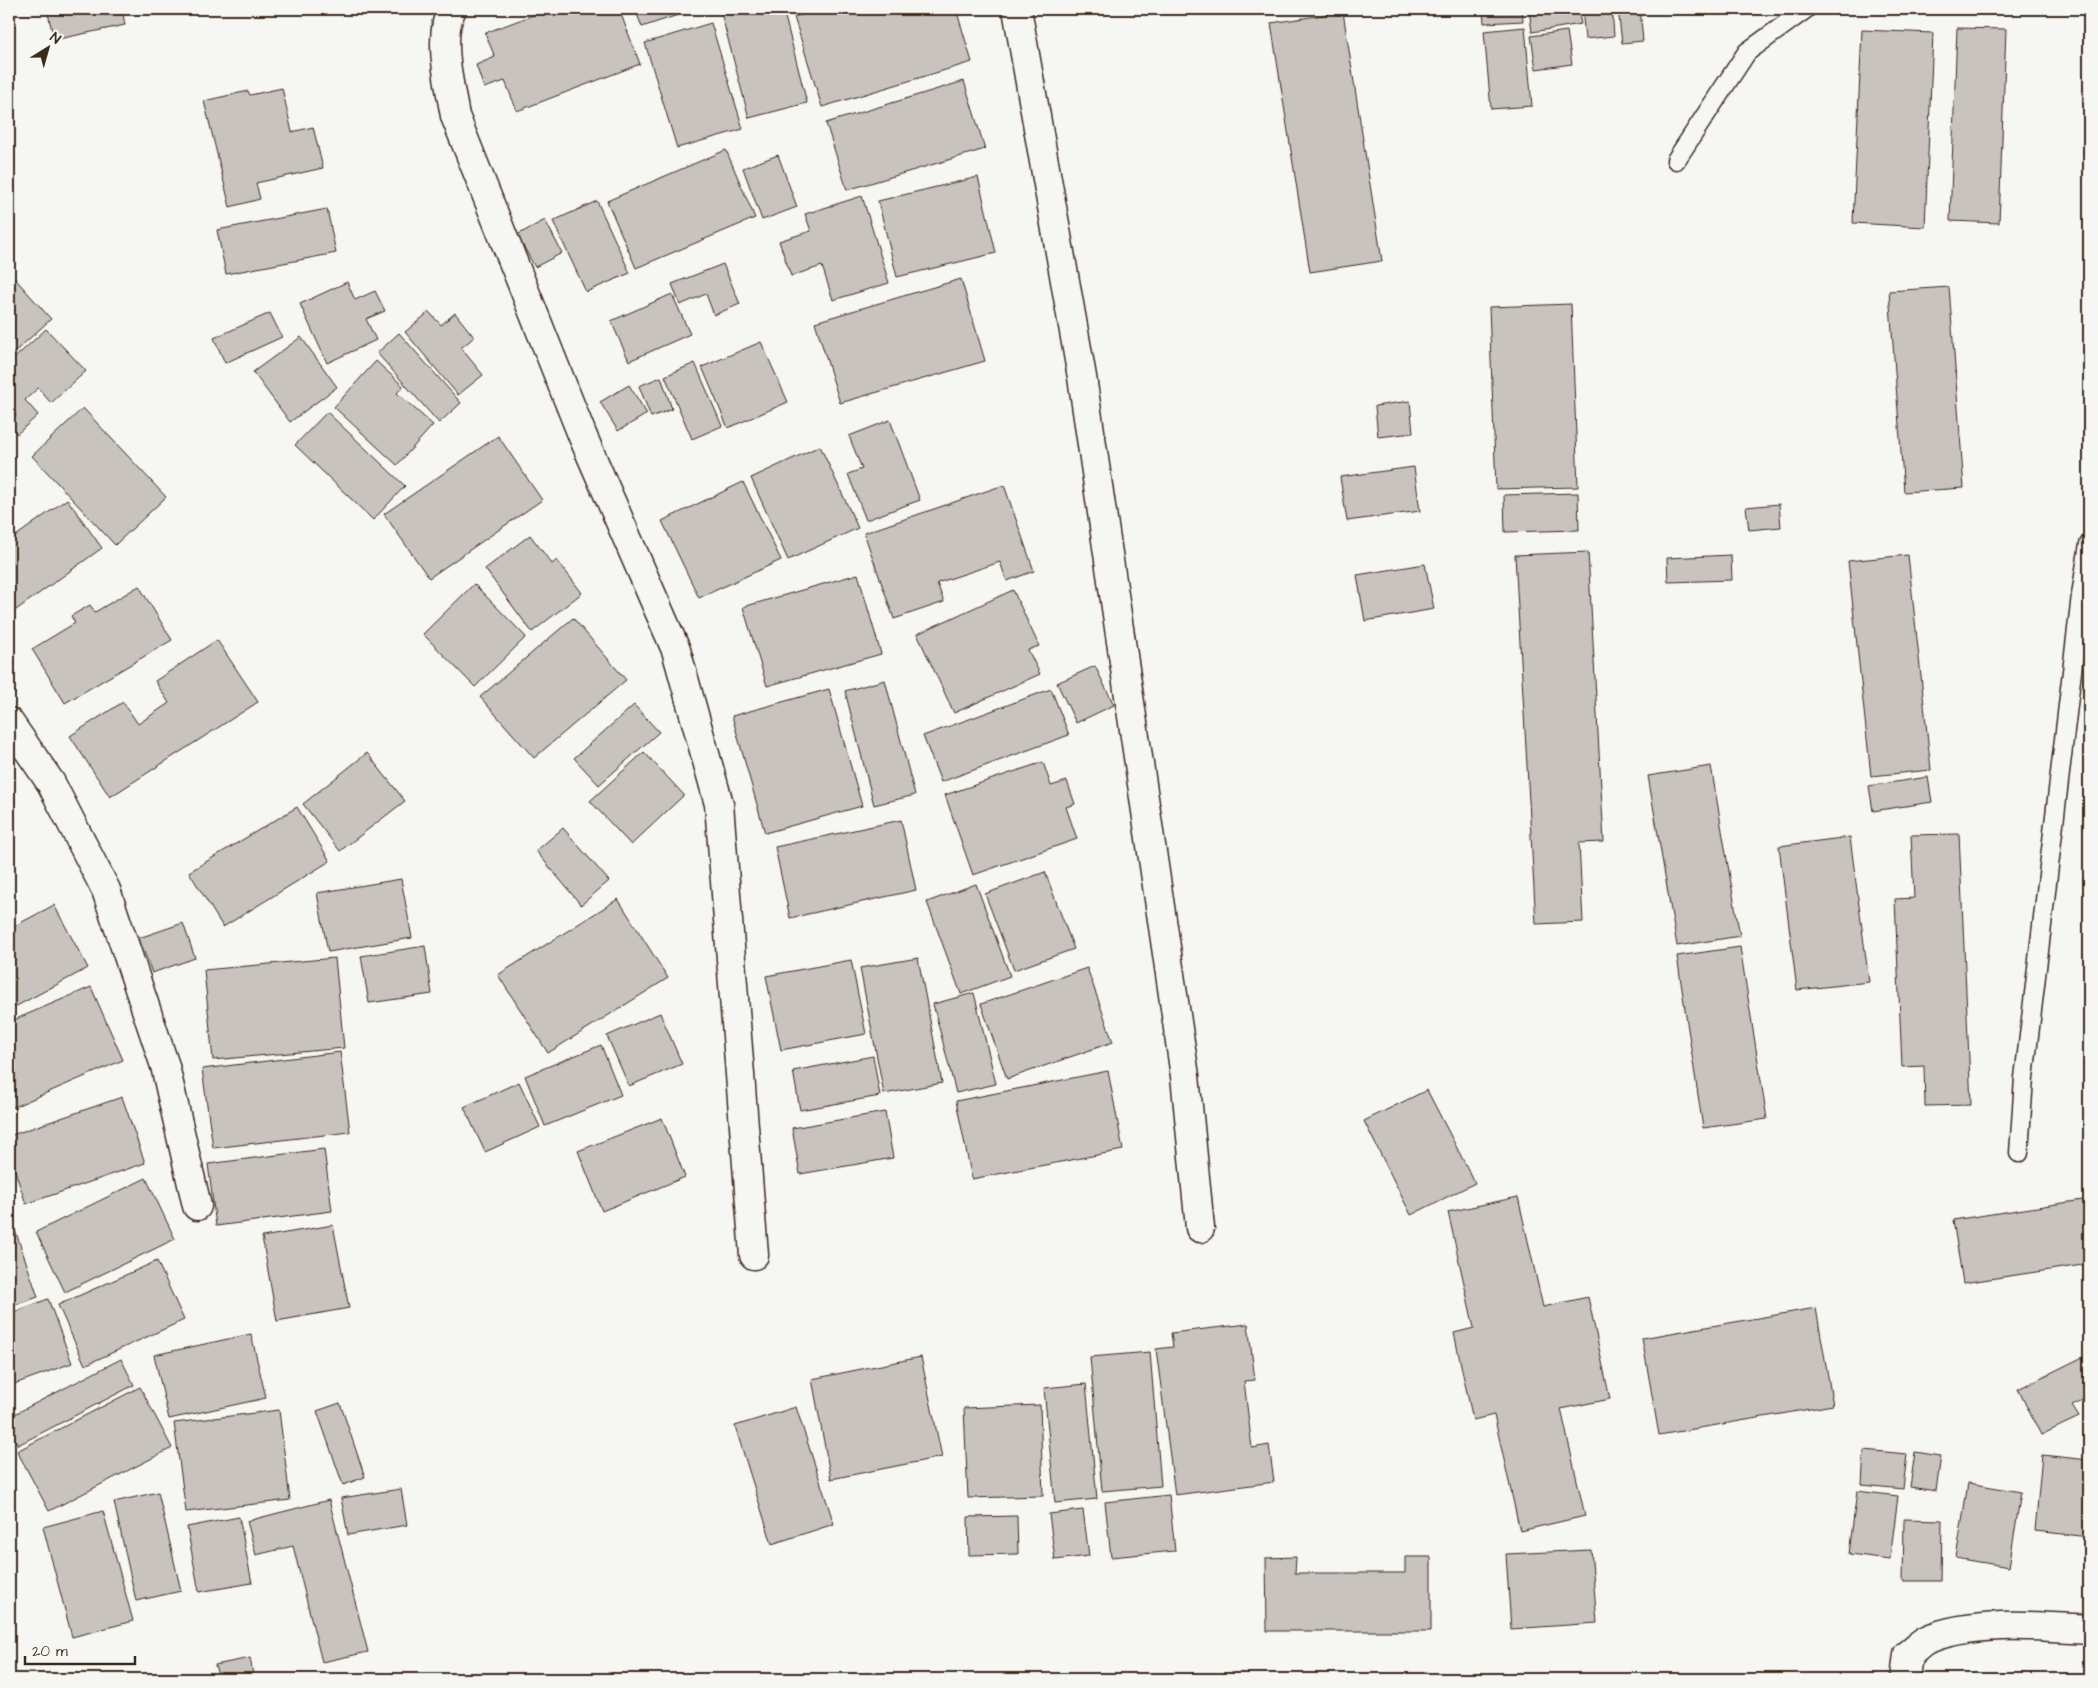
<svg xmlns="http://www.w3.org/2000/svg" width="2098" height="1688" font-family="'Architects Daughter',sans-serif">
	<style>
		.building { fill: #c8c3be; stroke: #3b2a1e }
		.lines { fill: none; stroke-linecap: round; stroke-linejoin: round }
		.lane-casing { stroke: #3b2a1e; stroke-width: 21 }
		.street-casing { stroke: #3b2a1e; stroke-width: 31 }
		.lane { stroke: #f6f6f2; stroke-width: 18 }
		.street { stroke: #f6f6f2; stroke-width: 28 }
	</style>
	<rect width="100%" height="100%" fill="#f6f6f2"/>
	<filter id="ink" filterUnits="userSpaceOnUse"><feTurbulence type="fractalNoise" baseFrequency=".02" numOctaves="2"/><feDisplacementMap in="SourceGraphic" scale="10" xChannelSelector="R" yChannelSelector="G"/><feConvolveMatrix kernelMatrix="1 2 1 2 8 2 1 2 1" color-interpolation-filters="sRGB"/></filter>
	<g filter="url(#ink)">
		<g class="building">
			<path d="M47 9H122L125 25 54 40Z"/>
			<path d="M549 9H619L640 64 517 111 505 81 484 88 476 65 495 57 485 33Z"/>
			<path d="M635 9H696L642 27Z"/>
			<path d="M720 9H783L807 103 749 118Z"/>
			<path d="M822 9H956L972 62 822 107 794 17Z"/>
			<path d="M1483 9H1522L1523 21 1484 23Z"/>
			<path d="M1529 9H1578L1581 24 1532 32Z"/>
			<path d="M1582 9H1612L1614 36 1585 39Z"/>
			<path d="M1618 9H1640L1643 41 1622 43Z"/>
			<path d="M1343 12 1382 261 1310 272 1271 23Z"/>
			<path d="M711 23 743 129 677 148 645 43Z"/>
			<path d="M1525 27 1532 106 1491 109 1484 31Z"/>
			<path d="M1957 28 2006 29 1999 223 1950 221Z"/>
			<path d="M1862 30 1933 33 1925 227 1853 223Z"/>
			<path d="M1567 31 1572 64 1536 69 1531 36Z"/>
			<path d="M964 81 985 149 847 190 826 123Z"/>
			<path d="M282 88 292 132 313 127 323 168 256 183 260 199 230 207 204 101 248 91 250 95Z"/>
			<path d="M726 150 755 218 636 268 607 201Z"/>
			<path d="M778 155 797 207 762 220 743 168Z"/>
			<path d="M978 177 996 253 897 277 878 201Z"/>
			<path d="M862 196 889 283 833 300 822 266 791 276 779 241 811 231 805 214Z"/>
			<path d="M597 201 630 273 586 292 553 221Z"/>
			<path d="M327 209 336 253 226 274 217 230Z"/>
			<path d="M545 220 562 253 535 267 517 235Z"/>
			<path d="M723 264 740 304 714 315 706 294 680 305 672 284Z"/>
			<path d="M9 272 51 319 9 357Z"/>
			<path d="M961 279 985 361 840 403 815 322Z"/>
			<path d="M347 282 355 300 375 291 385 311 366 319 376 340 327 363 300 304Z"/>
			<path d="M1949 287 1964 488 1904 492 1889 291Z"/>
			<path d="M672 294 690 334 629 361 611 321Z"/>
			<path d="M1571 304 1578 487 1496 489 1489 307Z"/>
			<path d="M429 312 441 325 455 313 474 337 461 348 483 375 458 395 405 332Z"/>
			<path d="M270 313 282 337 225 363 214 338Z"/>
			<path d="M46 329 86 371 51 403 38 388 25 400 38 415 17 434 9 425 16 415 9 407V363Z"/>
			<path d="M399 333 461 403 439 423 377 353Z"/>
			<path d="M301 337 337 387 290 422 253 372Z"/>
			<path d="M761 342 788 402 728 428 702 367Z"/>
			<path d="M376 361 403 386 397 393 433 425 397 465 334 407Z"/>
			<path d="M695 363 722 426 692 439 665 376Z"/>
			<path d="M661 377 672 409 651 417 639 386Z"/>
			<path d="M629 385 647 414 618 431 600 402Z"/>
			<path d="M1410 401 1413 433 1378 437 1375 406Z"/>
			<path d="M83 408 166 497 115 545 32 456Z"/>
			<path d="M327 412 405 486 373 520 295 445Z"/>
			<path d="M890 420 920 500 866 520 848 474 862 469 849 436Z"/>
			<path d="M498 436 542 500 429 578 384 514Z"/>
			<path d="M820 446 858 528 788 560 751 478Z"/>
			<path d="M1414 467 1420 511 1347 521 1340 477Z"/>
			<path d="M743 482 781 560 699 598 662 521Z"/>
			<path d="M1004 485 1034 571 1007 581 1000 562 937 583 944 602 894 619 864 533Z"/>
			<path d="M1578 493 1579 530 1505 532 1504 495Z"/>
			<path d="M67 499 102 548 9 615V541Z"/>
			<path d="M1779 504 1781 527 1749 530 1746 507Z"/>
			<path d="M530 535 552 564 557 560 582 593 532 632 485 569Z"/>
			<path d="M1588 552 1604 842 1579 843 1583 922 1536 924 1515 555Z"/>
			<path d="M1731 555 1732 580 1668 582 1667 558Z"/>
			<path d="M1908 555 1931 770 1871 776 1848 561Z"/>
			<path d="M1425 564 1434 609 1365 621 1357 575Z"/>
			<path d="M858 574 881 654 767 686 743 607Z"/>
			<path d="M474 584 526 637 475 687 423 634Z"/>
			<path d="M139 586 172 640 65 703 32 649 75 623 71 616 90 605 95 612Z"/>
			<path d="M1013 590 1039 646 1028 650 1040 674 954 713 917 634Z"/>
			<path d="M573 618 626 680 534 758 480 697Z"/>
			<path d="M217 640 258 702 110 797 70 736 123 702 138 724 169 703 155 681Z"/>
			<path d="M1095 666 1114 705 1076 723 1057 683Z"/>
			<path d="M885 680 915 795 874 805 845 691Z"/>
			<path d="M829 689 862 806 765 833 732 716Z"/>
			<path d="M1051 689 1069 735 941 782 923 736Z"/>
			<path d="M634 705 659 732 599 785 574 758Z"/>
			<path d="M644 752 684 795 631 845 590 801Z"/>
			<path d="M367 753 405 801 340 851 303 804Z"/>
			<path d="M1043 762 1051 786 1067 781 1075 804 1066 807 1077 839 973 875 945 795Z"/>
			<path d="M1711 766 1740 936 1677 946 1648 776Z"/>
			<path d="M1928 777 1932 802 1873 811 1869 786Z"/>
			<path d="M297 807 330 861 223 927 189 872Z"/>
			<path d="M901 820 916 890 790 918 775 847Z"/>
			<path d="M563 828 609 881 581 905 536 851Z"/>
			<path d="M1959 834 1971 1105 1925 1106 1924 1066 1902 1067 1895 899 1914 898 1911 835Z"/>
			<path d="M1850 837 1869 982 1797 990 1779 846Z"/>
			<path d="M1045 872 1074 949 1014 970 985 894Z"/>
			<path d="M401 879 412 938 328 952 317 893Z"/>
			<path d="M976 884 1010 976 961 994 927 902Z"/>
			<path d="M618 899 668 978 548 1053 498 975Z"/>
			<path d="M54 905 88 968 9 1010V929Z"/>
			<path d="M183 923 195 958 152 973 139 938Z"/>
			<path d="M425 946 432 994 369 1003 361 956Z"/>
			<path d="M1740 947 1767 1119 1703 1128 1677 956Z"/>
			<path d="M335 958 344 1048 213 1060 204 970Z"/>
			<path d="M918 958 942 1083 884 1094 860 968Z"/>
			<path d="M851 960 866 1034 781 1050 766 976Z"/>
			<path d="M1087 968 1113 1042 1007 1079 981 1004Z"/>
			<path d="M91 987 123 1060 9 1109V1022Z"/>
			<path d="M974 993 996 1084 956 1093 933 1004Z"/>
			<path d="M660 1013 682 1064 629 1086 607 1036Z"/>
			<path d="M601 1045 621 1095 545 1126 525 1076Z"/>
			<path d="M340 1052 350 1132 213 1148 202 1069Z"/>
			<path d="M873 1056 880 1096 800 1110 793 1071Z"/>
			<path d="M1108 1071 1123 1150 972 1179 956 1101Z"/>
			<path d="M519 1082 540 1127 485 1152 464 1107Z"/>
			<path d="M1427 1090 1475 1183 1411 1215 1364 1121Z"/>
			<path d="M122 1097 145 1163 26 1204 9 1153V1136Z"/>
			<path d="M885 1112 893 1158 800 1174 792 1128Z"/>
			<path d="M662 1118 685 1177 602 1211 578 1151Z"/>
			<path d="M324 1149 332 1211 216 1226 208 1164Z"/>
			<path d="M146 1178 175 1239 65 1292 36 1232Z"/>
			<path d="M9 1197 14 1210 9 1212Z"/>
			<path d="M1518 1197 1543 1307 1588 1297 1610 1399 1561 1409 1585 1516 1520 1531 1494 1415 1473 1420 1454 1333 1474 1328 1448 1212Z"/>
			<path d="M2089 1199V1264L1963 1283 1953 1220Z"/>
			<path d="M12 1221 38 1297 9 1307V1222Z"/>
			<path d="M333 1225 349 1308 277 1321 262 1237Z"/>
			<path d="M157 1261 184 1320 85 1365 58 1305Z"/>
			<path d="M48 1299 72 1363 9 1386V1314Z"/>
			<path d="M1816 1308 1833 1405 1659 1435 1642 1338Z"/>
			<path d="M1248 1324 1255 1380 1244 1381 1252 1448 1269 1445 1274 1482 1175 1495 1156 1349 1173 1347 1171 1333Z"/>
			<path d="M251 1334 266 1398 169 1419 154 1355Z"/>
			<path d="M1150 1352 1161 1486 1102 1491 1090 1357Z"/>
			<path d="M2089 1354V1398L2072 1406 2079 1417 2041 1435 2018 1389Z"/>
			<path d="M921 1357 942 1457 831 1479 812 1379Z"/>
			<path d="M121 1359 134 1385 18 1445 9 1427V1417Z"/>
			<path d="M1086 1384 1097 1499 1055 1503 1044 1388Z"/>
			<path d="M140 1387 172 1448 49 1511 17 1451Z"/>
			<path d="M340 1403 365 1477 343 1485 317 1411Z"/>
			<path d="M1040 1405 1043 1496 968 1498 964 1408Z"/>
			<path d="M796 1407 834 1524 772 1544 735 1426Z"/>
			<path d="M279 1410 290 1500 186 1512 174 1423Z"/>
			<path d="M1864 1450 1907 1454 1903 1489 1862 1485Z"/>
			<path d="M1915 1452 1941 1456 1936 1491 1910 1487Z"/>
			<path d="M2042 1455 2089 1460V1537L2035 1531Z"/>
			<path d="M1968 1483 2021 1492 2009 1567 1956 1558Z"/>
			<path d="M401 1489 407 1525 348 1535 341 1498Z"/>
			<path d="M1857 1491 1898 1496 1890 1559 1849 1554Z"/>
			<path d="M158 1492 181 1591 136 1601 114 1502Z"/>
			<path d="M1169 1495 1175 1551 1111 1557 1105 1502Z"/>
			<path d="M329 1500 368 1652 322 1662 293 1546 256 1555 247 1521Z"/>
			<path d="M1083 1510 1089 1556 1055 1560 1049 1514Z"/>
			<path d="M103 1511 133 1621 72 1637 43 1527Z"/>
			<path d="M1017 1516 1018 1554 969 1555 968 1517Z"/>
			<path d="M239 1517 252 1583 199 1592 187 1527Z"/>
			<path d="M1904 1519 1942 1520 1941 1581H1903Z"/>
			<path d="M1591 1550 1597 1623 1511 1629 1506 1554Z"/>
			<path d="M1296 1557 1295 1573H1405V1557H1431V1631H1267L1266 1558Z"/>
			<path d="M250 1658 254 1679H219L215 1665Z"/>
		</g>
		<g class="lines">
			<defs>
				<g id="lane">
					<path d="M1676 160 1747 52 1806 9"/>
					<path d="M2019 1153 2024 1078 2081 595 2089 544"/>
				</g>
				<g id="street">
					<path d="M452 9C437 35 450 87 455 116L583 437 676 650 719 804 754 1255"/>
					<path d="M1017 9 1082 377 1185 1076 1200 1228"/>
					<path d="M9 722 51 783 106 890 165 1066 197 1206"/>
					<path d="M1905 1679 1908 1654C1914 1650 1920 1643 1926 1640 1969 1620 2043 1626 2089 1629"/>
				</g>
			</defs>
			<use href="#lane" class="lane-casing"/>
			<use href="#street" class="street-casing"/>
			<use href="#lane" class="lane"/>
			<use href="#street" class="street"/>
		</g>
	</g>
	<rect width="2098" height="1688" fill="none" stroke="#f6f6f2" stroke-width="30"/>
	<rect x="15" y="15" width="2068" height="1658" fill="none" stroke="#3b2a1e" stroke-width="2" filter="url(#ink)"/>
	<g transform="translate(48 48) rotate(37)" stroke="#f6f6f2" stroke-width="4" paint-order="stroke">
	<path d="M0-4L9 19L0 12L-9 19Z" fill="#3b2a1e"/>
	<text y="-8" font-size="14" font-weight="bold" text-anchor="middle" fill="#3b2a1e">N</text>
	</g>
	<path d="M25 1656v8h110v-8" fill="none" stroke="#3b2a1e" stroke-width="2.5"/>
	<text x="32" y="1656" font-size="15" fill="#3b2a1e" stroke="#f6f6f2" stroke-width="4" paint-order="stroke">20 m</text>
</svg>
